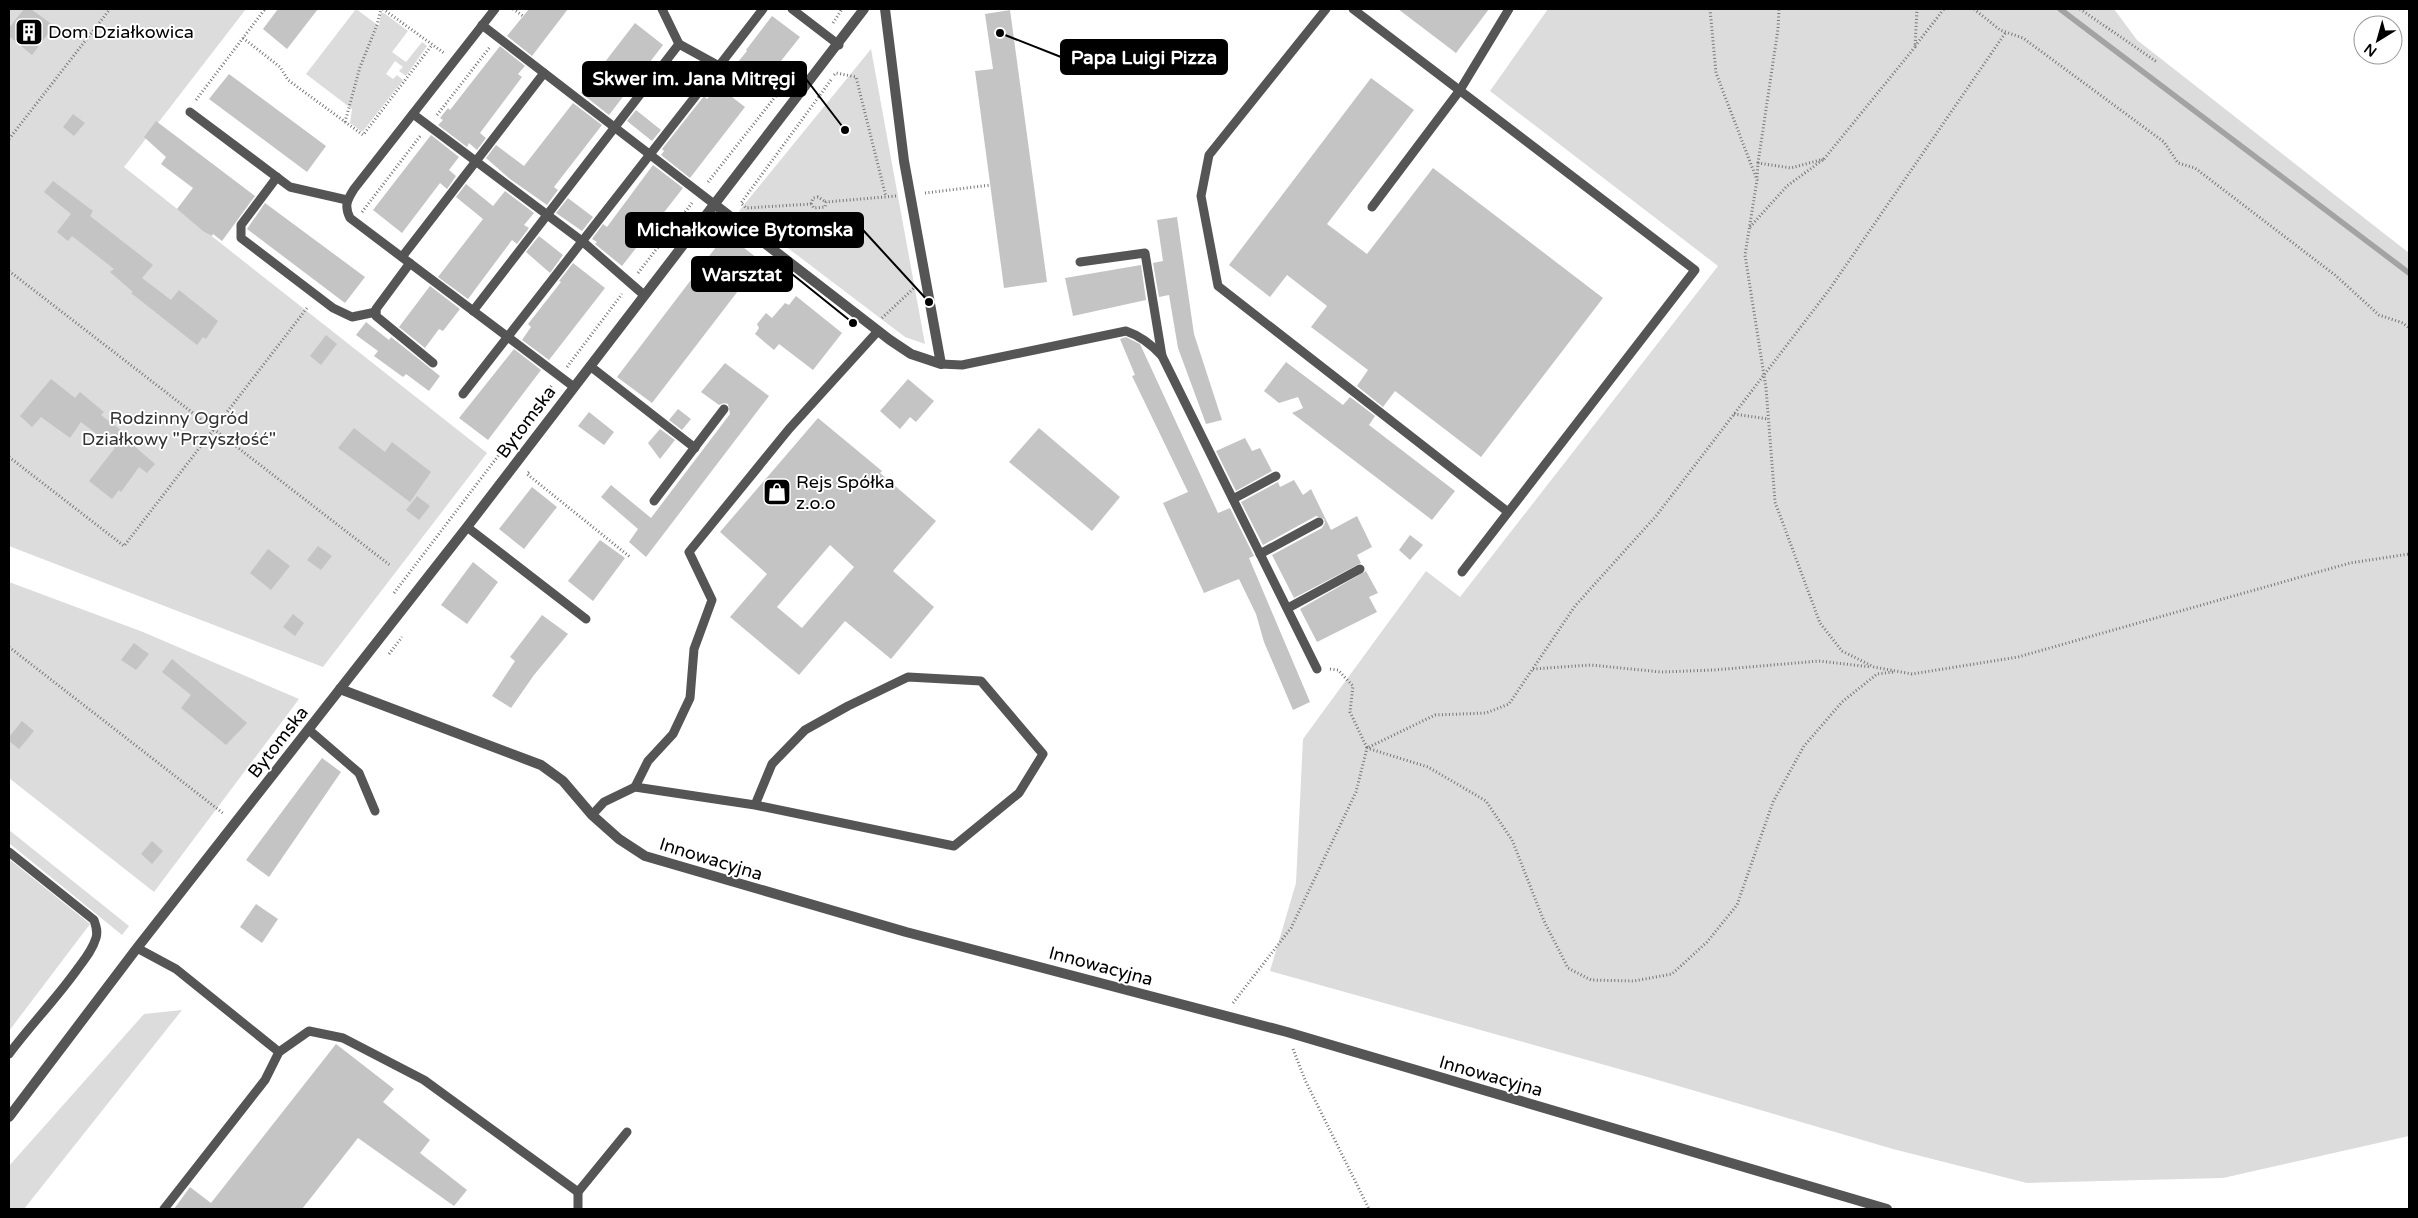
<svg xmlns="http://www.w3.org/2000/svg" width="2418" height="1218" font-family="'Varela Round',sans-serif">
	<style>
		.green { fill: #dcdcdc }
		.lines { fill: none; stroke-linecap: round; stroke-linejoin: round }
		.stream { stroke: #a3a3a3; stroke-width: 5.5 }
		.building { fill: #c4c4c4; fill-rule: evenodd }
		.path { stroke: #777; stroke-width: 3; stroke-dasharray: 1 2.5; stroke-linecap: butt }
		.lane { stroke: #555; stroke-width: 9 }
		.street { stroke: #555; stroke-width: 10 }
		.labels { text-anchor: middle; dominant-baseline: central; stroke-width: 4; stroke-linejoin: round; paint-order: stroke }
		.poi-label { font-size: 18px; fill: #000; stroke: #fff; text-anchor: start }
		.park-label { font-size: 18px; fill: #333; stroke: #fff }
		.street-label { font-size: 18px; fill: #000; stroke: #fff }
		.leader { fill: none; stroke: #000; stroke-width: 2 }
		.callout-dot { fill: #000; stroke: #fff; stroke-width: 2 }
		.callout { fill: #000; stroke: #000; stroke-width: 2 }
		.callout-label { font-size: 19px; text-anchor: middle; font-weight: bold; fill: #fff }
	</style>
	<rect width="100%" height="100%" fill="#fff"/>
	<g class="green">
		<path d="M9 9H246L124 167 487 453 323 667 9 546Z"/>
		<path d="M356 9 379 26 381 13H384L408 31 392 52 406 62 422 42 427 46 406 76 399 71 403 67 395 61 386 74 393 79 397 75 403 80 363 131H361L350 123 352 109 306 74Z"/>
		<path d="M1548 9H2114L2137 40 2409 253V1136L2223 1178 2027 1183 1893 1149 1644 1076 1270 971 1296 883 1303 739 1426 571 1460 597 1718 266 1490 91Z"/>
		<path d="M871 49 925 344 905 337 739 211Z"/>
		<path d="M9 582 143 632 299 699 154 892 9 778Z"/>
		<path d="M9 830 129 926 122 935 9 843Z"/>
		<path d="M9 859 90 924 9 1031Z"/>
		<path d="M182 1010 24 1209H9V1166L144 1014Z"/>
	</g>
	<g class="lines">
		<path class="stream" d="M2060 9 2409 273"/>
	</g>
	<g class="building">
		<path d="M24 9H31L54 26 32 55 9 36V28Z"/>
		<path d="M278 9H318L287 49 263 29Z"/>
		<path d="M529 9H568L532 56 507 36Z"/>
		<path d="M1398 9H1489L1456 53Z"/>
		<path d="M1010 10 1047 282 1004 288 975 71 993 69 985 14Z"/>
		<path d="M772 16 800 37 773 71 761 62 732 97 745 107 690 178 661 155 664 151 662 149 704 96 707 99 747 51 746 50Z"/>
		<path d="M635 23 663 45 609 115 581 93Z"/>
		<path d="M500 46 525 66 518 74 522 77 480 133 486 138 477 150 469 143 467 147 438 125 443 120 440 118 448 108 450 110Z"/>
		<path d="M229 74 326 146 307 172 209 99Z"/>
		<path d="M1371 78 1414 110 1327 224 1367 254 1433 168 1603 298 1481 457 1395 391 1383 407 1357 386 1368 370 1311 327 1327 306 1287 275 1270 297 1229 265Z"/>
		<path d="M573 103 602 125 554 187 558 190 547 205 510 179 486 158 496 145 524 166Z"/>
		<path d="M636 110 661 130 652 141 627 121Z"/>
		<path d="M73 114 85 123 74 136 63 127Z"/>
		<path d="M156 121 255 196 222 241 213 234 212 236 203 231 177 209 193 188 161 164 166 157 144 137Z"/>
		<path d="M431 135 459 157 449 170 456 176 447 189 440 183 402 233 373 210Z"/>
		<path d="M653 165 683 188 622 266 595 244 597 242 592 239 603 224 607 227Z"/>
		<path d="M53 181 93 211 90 216 153 265 142 278 171 300 179 290 218 321 206 339 203 337 197 345 131 293 133 292 110 272 114 269 72 236 68 241 57 232 71 214 44 192Z"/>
		<path d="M466 184 493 206 505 191 534 213 524 225 529 228 517 244 512 240 468 299 438 277 483 219 456 197Z"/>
		<path d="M568 198 593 217 582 231 556 213Z"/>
		<path d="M265 203 365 277 345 303 247 229Z"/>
		<path d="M1177 217 1194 334 1222 420 1206 424 1178 348 1169 295 1159 297 1153 263 1163 261 1157 220Z"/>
		<path d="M726 234 761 261 652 403 617 377Z"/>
		<path d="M539 236 563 255 550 273 526 252Z"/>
		<path d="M573 263 605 288 549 360 522 340 531 327 528 324 561 282 559 281Z"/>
		<path d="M1141 265 1146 300 1073 316 1065 278Z"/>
		<path d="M430 286 460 309 443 331 439 329 425 348 399 327Z"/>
		<path d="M796 296 842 333 813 370 779 344 774 350 755 334 759 328 757 324 766 313 772 318 785 303 789 305Z"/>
		<path d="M366 322 389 340 391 337 440 376 429 391 406 374 403 377 374 356 378 351 356 335Z"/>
		<path d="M326 335 337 344 321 365 310 356Z"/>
		<path d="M1126 337 1140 344 1218 513 1230 508 1254 556 1249 558 1310 702 1293 710 1264 642 1256 614 1239 579 1204 593 1163 503 1188 492 1132 376 1135 375 1120 339Z"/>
		<path d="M514 349 541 370 488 440 459 418Z"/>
		<path d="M1286 362 1343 405 1350 397 1375 416 1369 425 1455 491 1432 520 1292 413 1303 408 1298 397 1279 403 1264 391Z"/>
		<path d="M725 363 769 396 646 557 629 542 638 529 601 497 611 485 651 518 730 414 728 404 724 403 719 405 701 392Z"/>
		<path d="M51 379 75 398 80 392 104 412 101 415 127 435 125 438 155 464 147 473 139 467 121 492 119 490 112 499 89 481 115 448 81 422 70 438 41 417 32 427 20 416Z"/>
		<path d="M908 379 934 401 916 422 910 417 900 429 880 411Z"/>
		<path d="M678 409 691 419 682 430 669 420Z"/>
		<path d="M589 412 614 432 604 445 578 426Z"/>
		<path d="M818 418 882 471 880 473 936 521 893 571 934 607 891 659 845 621 799 675 730 617 767 574 720 532ZM830 545 854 567 802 628 777 607Z"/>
		<path d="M354 428 385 452 392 442 431 472 410 502 338 448Z"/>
		<path d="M1039 428 1120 497 1092 531 1009 462Z"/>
		<path d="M660 429 675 440 660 459 648 443Z"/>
		<path d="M1245 438 1252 451 1260 448 1272 471 1236 491 1216 451Z"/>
		<path d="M1294 480 1303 495 1311 489 1331 530 1357 516 1372 547 1357 555 1361 563 1294 598 1272 555 1322 528 1325 523 1324 519 1316 516 1263 545 1241 502 1278 482 1280 487Z"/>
		<path d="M532 487 557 507 524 549 499 529Z"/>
		<path d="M417 496 430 506 419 520 406 510Z"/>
		<path d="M1410 535 1423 545 1410 560 1399 550Z"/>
		<path d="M600 540 625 558 593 601 568 581Z"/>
		<path d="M318 546 332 556 321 570 307 560Z"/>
		<path d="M268 549 290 566 271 590 250 573Z"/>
		<path d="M473 562 498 582 467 624 441 605Z"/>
		<path d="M1366 571 1378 593 1369 597 1377 612 1317 642 1300 609Z"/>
		<path d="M293 614 304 623 295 636 283 627Z"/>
		<path d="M542 615 568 634 534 675 511 708 492 696 515 661 510 657Z"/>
		<path d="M134 643 149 654 136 670 121 660Z"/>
		<path d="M172 659 247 723 226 745 181 708 191 695 162 672Z"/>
		<path d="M22 721 34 731 19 749 9 741V737Z"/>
		<path d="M322 758 341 772 269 877 246 860Z"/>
		<path d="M152 841 163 851 152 864 141 854Z"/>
		<path d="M256 904 278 919 262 943 240 927Z"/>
		<path d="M336 1044 394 1089 383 1102 430 1140 420 1153 467 1190 454 1206 358 1138 302 1209H174L190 1187 211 1203Z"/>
	</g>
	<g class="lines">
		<g class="path">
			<path d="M383 9 444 53"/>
			<path d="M513 9 523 16"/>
			<path d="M1710 9 1716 73 1757 180 1745 255 1766 388 1775 502 1820 623 1842 651 1874 667 1912 674 2018 657 2350 563 2409 554"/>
			<path d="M1974 9 2000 30 2023 38 2164 142 2178 163 2195 168 2335 275 2379 315 2403 323 2409 328"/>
			<path d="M2080 9 2157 62"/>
			<path d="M833 23 842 9"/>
			<path d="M243 38 280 67 288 80 363 135 432 45"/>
			<path d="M1915 46 1944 9"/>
			<path d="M834 75 836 73 856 77 886 197"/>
			<path d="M831 80 741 203 746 208 811 204 814 208 825 207 826 202 896 196"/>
			<path d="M196 100 265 9"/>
			<path d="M437 115 490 47"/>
			<path d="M345 122 360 67 377 25 381 9"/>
			<path d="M9 139 110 9"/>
			<path d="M1824 159 1915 47 1917 9"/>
			<path d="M1758 163 1778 29 1779 9"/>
			<path d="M708 182 794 73"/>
			<path d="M925 193 991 185"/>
			<path d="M811 204 813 198 818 197 826 202"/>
			<path d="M362 212 421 135"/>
			<path d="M1750 227 1787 186 1824 159 1791 168 1758 163 1757 178"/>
			<path d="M9 271 391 566"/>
			<path d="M638 273 692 203"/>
			<path d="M882 318 914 288"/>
			<path d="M567 367 622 294"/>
			<path d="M1734 414 1768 419"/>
			<path d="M9 457 124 546 307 308"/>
			<path d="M529 472 527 474 630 557"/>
			<path d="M394 593 552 385"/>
			<path d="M9 647 224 814"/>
			<path d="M389 654 402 637"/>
			<path d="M1330 669 1338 670 1353 686 1350 712 1367 748 1435 715 1486 713 1509 704 1575 606 1656 516 1829 290 2006 32"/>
			<path d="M1533 669 1591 665 1661 672 1714 670 1819 661 1871 667"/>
			<path d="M1233 1003 1291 928 1356 792 1367 748 1428 767 1486 801 1512 840 1544 921 1568 968 1591 980 1634 981 1672 974 1707 942 1737 905 1773 802 1804 746 1842 702 1877 674 1893 672"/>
			<path d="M1293 1049 1305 1080 1369 1209"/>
		</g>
		<g class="lane">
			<path d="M495 9 354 189C347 200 344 206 350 218L574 387"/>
			<path d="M662 9 679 44"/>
			<path d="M792 9 839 45"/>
			<path d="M1326 9 1209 155 1201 196 1218 286 1508 512"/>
			<path d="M1353 9 1695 270 1462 572"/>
			<path d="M482 25 714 204"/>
			<path d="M190 112 290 187 347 200"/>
			<path d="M413 114 582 241 644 295"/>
			<path d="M277 177 241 225V238L333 308 352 317 376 312"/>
			<path d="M1372 207 1460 90 1509 9"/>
			<path d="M402 257 544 73"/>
			<path d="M1080 262 1145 253 1162 356"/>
			<path d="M410 263 376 309V316L433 363"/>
			<path d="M473 311 679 44 719 66 763 9"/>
			<path d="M941 364 962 365 1126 331C1141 336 1151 344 1162 356L1317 669"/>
			<path d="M590 366 695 448"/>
			<path d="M463 394 719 66"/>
			<path d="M1233 499 1276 476"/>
			<path d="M654 501 724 409"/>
			<path d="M467 527 586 619"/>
			<path d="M1260 554 1319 522"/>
			<path d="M1288 608 1360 569"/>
			<path d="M309 730 359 773 375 811"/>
			<path d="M635 787 648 761 673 734 690 698 694 649 712 600 689 552 789 429 878 331"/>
			<path d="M592 815 604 802 635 787 755 805 954 846 1019 793 1043 754 981 681 908 677 848 706 805 730 772 764 755 805"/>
			<path d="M9 852 94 920C96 926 98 931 96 938 92 951 84 960 76 971 55 1000 30 1026 9 1054"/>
			<path d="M137 948 176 969 279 1052"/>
			<path d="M164 1209 265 1080 279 1052 309 1031 343 1038 424 1080 578 1192 627 1132"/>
			<path d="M578 1209V1192"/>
		</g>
		<g class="street">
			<path d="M714 204 890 340 911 354 941 364 904 161 885 9"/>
			<path d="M340 689 541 765 563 781 592 815 619 839 645 856 906 932 1287 1032 1887 1209"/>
			<path d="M9 1117 137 948 467 527 864 9"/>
		</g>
	</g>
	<defs>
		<symbol id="building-square" viewBox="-11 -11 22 22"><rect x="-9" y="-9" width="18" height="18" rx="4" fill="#000" stroke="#fff"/><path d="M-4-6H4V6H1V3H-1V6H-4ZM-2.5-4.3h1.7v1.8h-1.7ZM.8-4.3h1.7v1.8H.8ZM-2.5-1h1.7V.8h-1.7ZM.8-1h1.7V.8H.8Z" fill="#fff"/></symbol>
		<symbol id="shop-square" viewBox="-11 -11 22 22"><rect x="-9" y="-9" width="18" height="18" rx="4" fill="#000" stroke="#fff"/><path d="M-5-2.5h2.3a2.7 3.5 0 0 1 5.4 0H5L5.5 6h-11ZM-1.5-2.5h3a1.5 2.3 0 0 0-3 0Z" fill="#fff"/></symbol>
	</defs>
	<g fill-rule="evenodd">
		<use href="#building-square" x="13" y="16" width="32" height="32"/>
		<use href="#shop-square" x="761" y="476" width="32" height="32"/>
	</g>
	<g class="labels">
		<g class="poi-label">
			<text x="48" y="32">Dom Działkowica</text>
			<text x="796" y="482">Rejs Spółka<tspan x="796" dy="21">z.o.o</tspan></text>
		</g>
		<g class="park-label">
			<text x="179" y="418">Rodzinny Ogród<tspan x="179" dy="21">Działkowy "Przyszłość"</tspan></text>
		</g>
		<g class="street-label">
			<text transform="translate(526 422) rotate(-53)">Bytomska</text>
			<text transform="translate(278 742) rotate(-52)">Bytomska</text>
			<text transform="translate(711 859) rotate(17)">Innowacyjna</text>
			<text transform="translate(1101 966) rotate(15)">Innowacyjna</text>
			<text transform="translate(1491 1076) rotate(16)">Innowacyjna</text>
		</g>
	</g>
	<path class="leader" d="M1000 33L1061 57M845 130L806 79M929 302L863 230M853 323L792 274"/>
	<g class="callout-dot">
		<circle cx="1000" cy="33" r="5"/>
		<circle cx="845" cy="130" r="5"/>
		<circle cx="929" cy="302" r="5"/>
		<circle cx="853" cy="323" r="5"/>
	</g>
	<g class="callout">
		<rect x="1061" y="40" width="166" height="34" rx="5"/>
		<rect x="583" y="62" width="223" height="34" rx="5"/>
		<rect x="626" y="213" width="237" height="34" rx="5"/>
		<rect x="692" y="257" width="100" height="34" rx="5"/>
	</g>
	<g class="callout-label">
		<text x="1144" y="64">Papa Luigi Pizza</text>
		<text x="694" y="85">Skwer im. Jana Mitręgi</text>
		<text x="745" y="236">Michałkowice Bytomska</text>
		<text x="742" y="281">Warsztat</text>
	</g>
	<rect width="2418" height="1218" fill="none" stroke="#000000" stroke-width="20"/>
	<g transform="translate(2378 40) rotate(217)"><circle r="24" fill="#ffffff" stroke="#999999"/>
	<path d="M0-4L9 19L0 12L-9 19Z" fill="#000000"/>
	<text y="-8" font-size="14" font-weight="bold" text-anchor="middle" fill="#000000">N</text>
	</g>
</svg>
